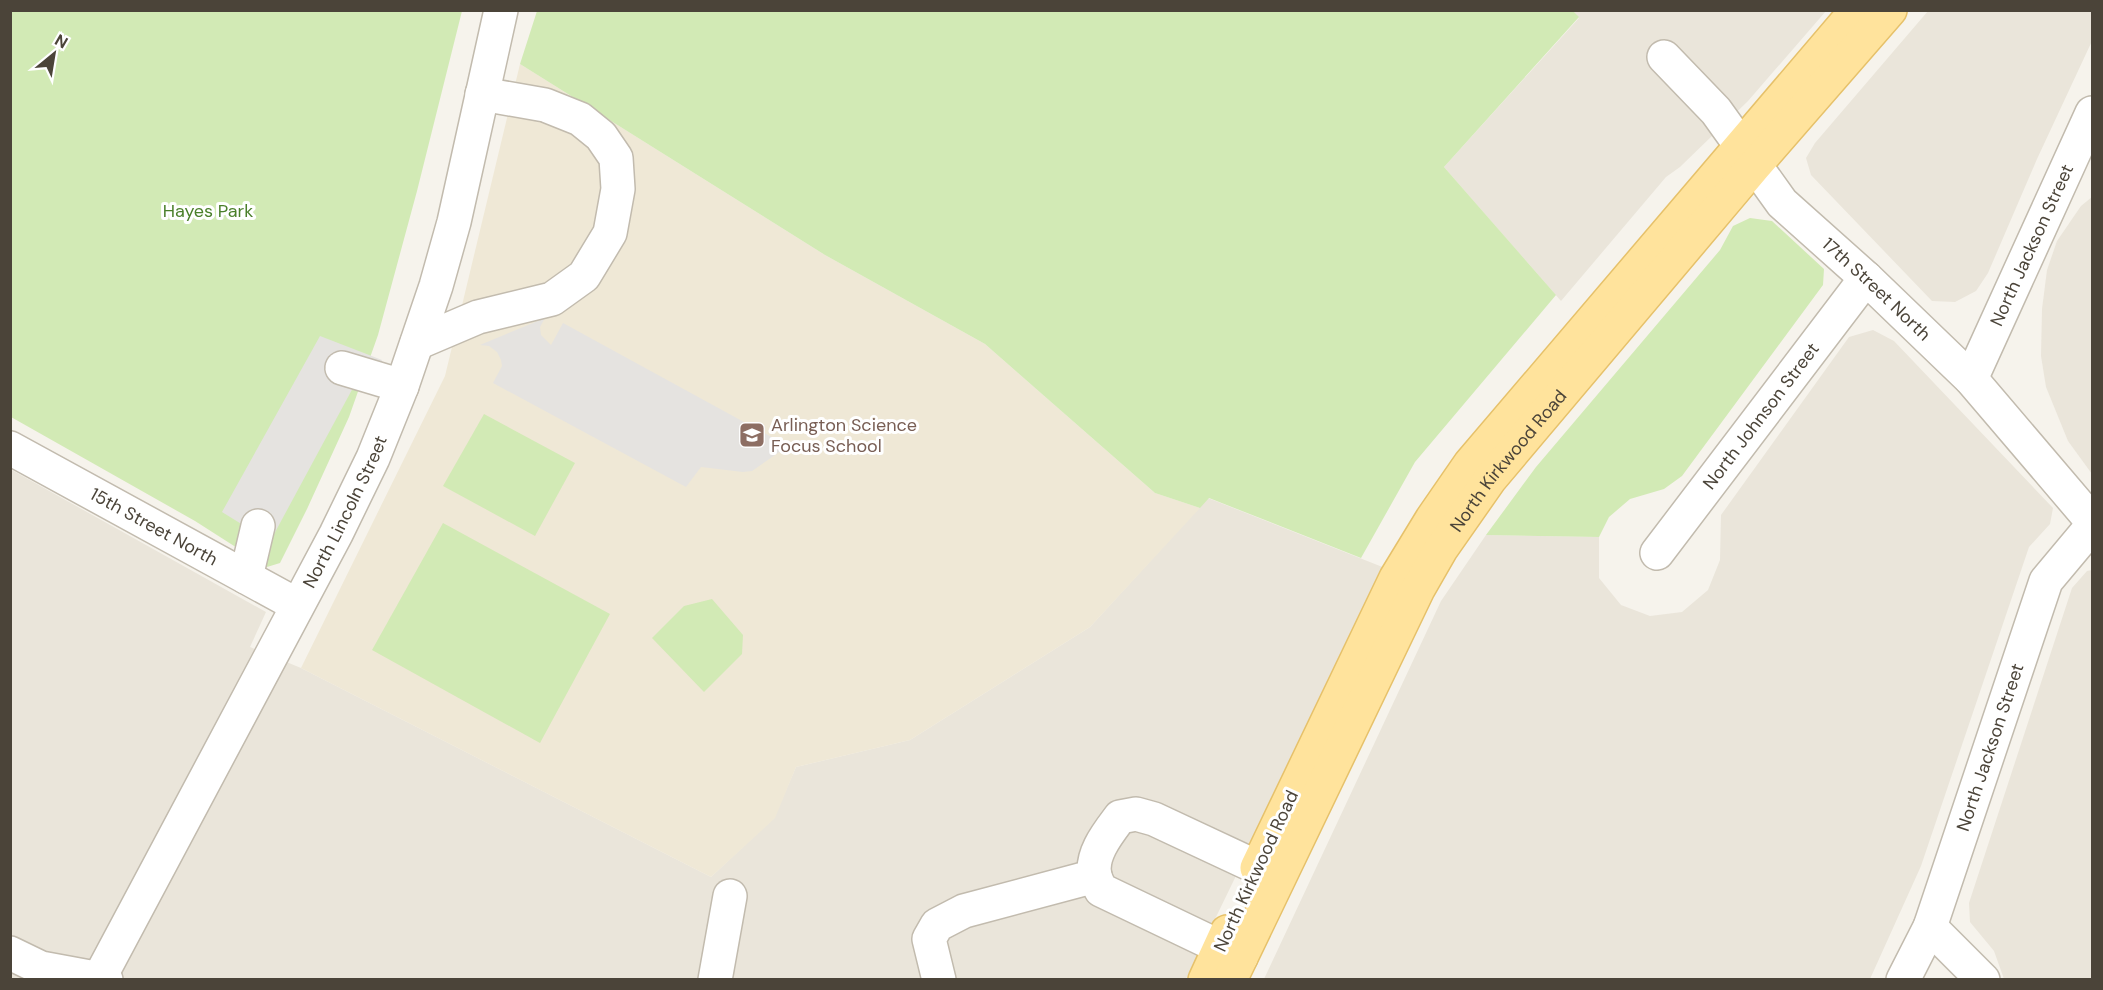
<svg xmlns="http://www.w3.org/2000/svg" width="2103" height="990" font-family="'DM Sans',sans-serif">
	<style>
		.residential { fill: #eae5da }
		.education { fill: #efe8d6 }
		.green { fill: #d2eab5 }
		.parking { fill: #e5e3e0 }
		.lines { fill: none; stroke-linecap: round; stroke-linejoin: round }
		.minor-casing { stroke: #c2bbae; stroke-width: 36 }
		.major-casing { stroke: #e6c16a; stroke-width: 36 }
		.minor { stroke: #fff; stroke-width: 33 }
		.major { stroke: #ffe39c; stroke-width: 33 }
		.labels { text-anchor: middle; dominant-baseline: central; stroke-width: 6; stroke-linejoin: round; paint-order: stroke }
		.park-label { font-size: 18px; fill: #4a7f2a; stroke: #fff }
		.street-label { font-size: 18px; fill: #4b4439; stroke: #fff }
		.education-label { font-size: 18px; fill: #785e54; stroke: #fff; text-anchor: start }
	</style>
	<rect width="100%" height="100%" fill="#f6f3ec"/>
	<g class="residential">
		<path d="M1573 11H1826L1748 101 1680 167 1666 177 1561 301 1444 167 1579 18Z"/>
		<path d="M1928 11H2092V41L2037 159 1988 273 1976 291 1955 302 1932 301 1811 175 1806 158 1815 143Z"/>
		<path d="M2092 197V474L2068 441 2046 387 2041 356 2042 309 2047 270 2057 241 2081 206Z"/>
		<path d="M1873 330 1894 341 2053 508 2050 524 2029 547 1921 866 1870 979H1264L1441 601 1486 535 1599 537V578L1621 605 1650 616 1682 612 1708 590 1720 560 1721 515 1849 337Z"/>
		<path d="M10 469 266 612 250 647 301 668 711 877 774 818 796 767 910 740 1090 627 1208 498 1385 568 1186 979H11Z"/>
		<path d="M2092 570V979H2004L1994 951 1970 922 1969 903 2072 588 2087 571Z"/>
	</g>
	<path class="education" d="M520 64 825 255 985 344 1155 493 1200 508 1090 627 910 740 796 767 775 818 711 877 301 668 445 376Z"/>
	<g class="green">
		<path d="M10 11H462L417 191 378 335 349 417 307 509 280 563 267 567 195 521 11 417Z"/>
		<path d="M537 11H1573L1579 17 1444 167 1556 295 1415 462 1361 558 1209 498 1200 508 1155 493 985 344 825 255 520 64Z"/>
		<path d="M1750 218 1772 221 1824 269 1823 285 1682 476 1664 489 1630 499 1609 517 1599 537 1486 535 1536 467 1720 250 1733 226Z"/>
		<path d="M484 414 575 463 535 536 443 486Z"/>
		<path d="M443 523 610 614 540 743 372 650Z"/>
		<path d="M712 599 743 635 742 654 704 692 652 638 684 606Z"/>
	</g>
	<g class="parking">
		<path d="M545 318 540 327 541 335 551 345 563 323 788 446 752 471 743 472 701 467 686 487 493 383 502 366 501 360 497 352 489 346 480 345Z"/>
		<path d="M320 336 382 360 371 392 354 386 266 549 267 567 241 554 243 525 222 512Z"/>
	</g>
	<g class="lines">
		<defs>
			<g id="minor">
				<path id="s1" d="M1664 57 1716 111 1782 203 1866 278 1971 379 2092 521"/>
				<path d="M417 343 478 317 552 299 584 276 610 233 618 189 616 158 601 136 580 119 545 105 482 94"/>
				<path d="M342 368 402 386"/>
				<path id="s2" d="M1971 379 2092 113"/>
				<path id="s3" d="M10 448 297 605"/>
				<path id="s4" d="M1657 553 1866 278"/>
				<path d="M246 577 258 526"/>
				<path d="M1930 927 1983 980"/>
				<path d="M10 953 41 968 106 980"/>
				<path d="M1241 957 1101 890C1099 886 1096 880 1095 876 1090 855 1108 833 1120 817L1136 814 1154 819 1278 877"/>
				<path id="s5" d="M100 977 336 534 373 458 402 386 436 286 454 222 501 10"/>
				<path d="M715 980 730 896"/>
				<path d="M939 980 929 939 937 925 964 911 1095 876"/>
				<path id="s6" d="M1903 980 1930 927 2046 581 2092 526"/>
			</g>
			<g id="major">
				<path d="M1257 868 1396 578 1432 519 1470 464 1857 10"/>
				<path d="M1205 980 1227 932"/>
				<path id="s7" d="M1230 980 1418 589 1441 549 1490 479 1755 165 1890 10"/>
			</g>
		</defs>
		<use href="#minor" class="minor-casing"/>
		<use href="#major" class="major-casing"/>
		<use href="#minor" class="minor"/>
		<use href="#major" class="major"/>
	</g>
	<defs>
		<symbol id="school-square" viewBox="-11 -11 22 22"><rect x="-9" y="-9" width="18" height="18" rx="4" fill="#8d6e63" stroke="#fff"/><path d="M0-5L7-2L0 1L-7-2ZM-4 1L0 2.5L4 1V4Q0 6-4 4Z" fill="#fff"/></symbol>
	</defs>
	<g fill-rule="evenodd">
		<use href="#school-square" x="737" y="420" width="30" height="30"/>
	</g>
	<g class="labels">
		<g class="park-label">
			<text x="208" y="211">Hayes Park</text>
		</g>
		<g class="street-label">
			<text stroke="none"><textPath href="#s2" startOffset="147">North Jackson Street</textPath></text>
			<text stroke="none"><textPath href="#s1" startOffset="316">17th Street North</textPath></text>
			<text stroke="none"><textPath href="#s4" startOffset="172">North Johnson Street</textPath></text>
			<text stroke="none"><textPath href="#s7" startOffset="591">North Kirkwood Road</textPath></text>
			<text stroke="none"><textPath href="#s5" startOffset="526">North Lincoln Street</textPath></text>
			<text stroke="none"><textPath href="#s3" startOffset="164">15th Street North</textPath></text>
			<text stroke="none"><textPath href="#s6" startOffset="249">North Jackson Street</textPath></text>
			<text transform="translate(1256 871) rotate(-65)">North Kirkwood Road</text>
		</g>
		<g class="education-label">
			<text x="771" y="425">Arlington Science<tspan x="771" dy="21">Focus School</tspan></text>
		</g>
	</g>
	<rect width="2103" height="990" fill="none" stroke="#4b4439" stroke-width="24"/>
	<g transform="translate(54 54) rotate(30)" stroke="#ffffff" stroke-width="4.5" paint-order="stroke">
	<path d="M0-4.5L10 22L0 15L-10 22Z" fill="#4b4439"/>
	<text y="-9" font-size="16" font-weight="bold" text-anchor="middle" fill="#4b4439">N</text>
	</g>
</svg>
